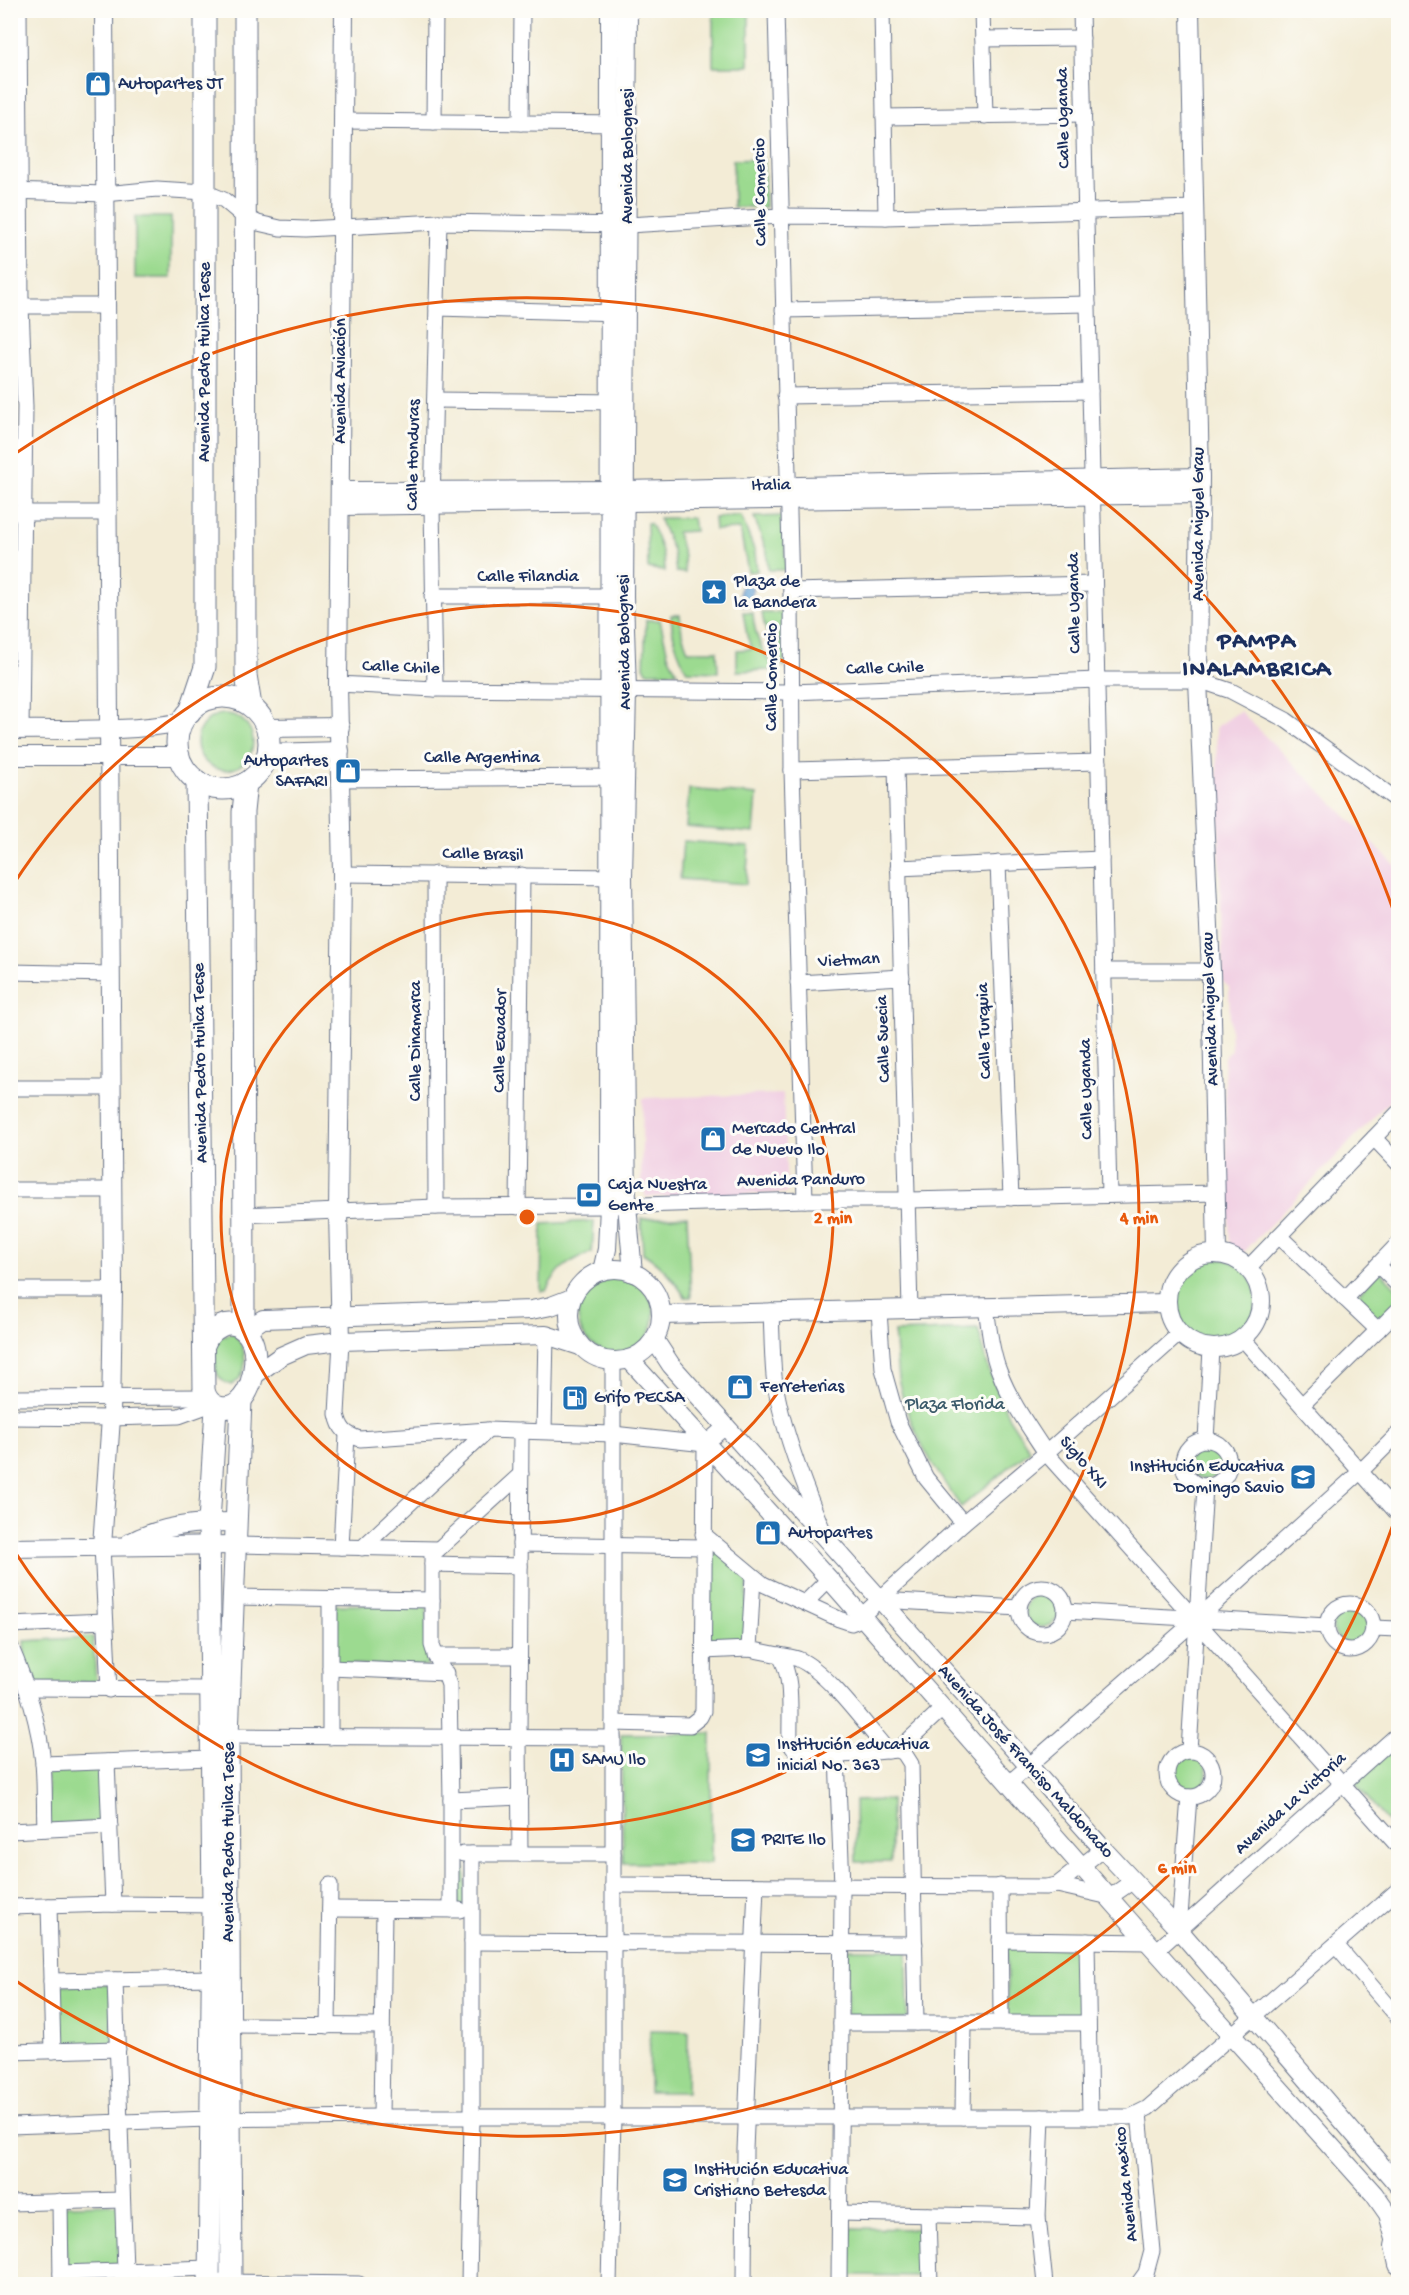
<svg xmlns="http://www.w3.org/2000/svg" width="1409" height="2295" font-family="'Gochi Hand',sans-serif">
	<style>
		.built { fill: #f1d0e3 }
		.green { fill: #9cda90; stroke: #5c8477; stroke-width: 1.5 }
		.water { fill: #63a2d5; stroke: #3f689a; stroke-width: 1.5 }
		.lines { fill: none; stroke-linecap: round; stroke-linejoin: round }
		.minor-casing { stroke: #677188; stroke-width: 17 }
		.tertiary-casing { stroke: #677188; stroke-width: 20 }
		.secondary-casing { stroke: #677188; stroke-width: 23 }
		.minor { stroke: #fff; stroke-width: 15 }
		.tertiary { stroke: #fff; stroke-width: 18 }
		.secondary { stroke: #fff; stroke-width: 21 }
		.ring { fill: none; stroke: #e8590c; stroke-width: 3 }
		.labels { text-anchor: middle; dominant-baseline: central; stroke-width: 6; stroke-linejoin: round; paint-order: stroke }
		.poi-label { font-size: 18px; fill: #1b2f5e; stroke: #fdfcf7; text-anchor: start }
		.street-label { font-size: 18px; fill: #1b2f5e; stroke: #fdfcf7 }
		.park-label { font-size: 18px; fill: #3b5a6a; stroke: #fdfcf7 }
		.district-label { font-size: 24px; font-weight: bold; letter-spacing: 1.5px; fill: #1b2f5e; stroke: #fdfcf7 }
		.centre { fill: #e8590c; stroke: #fdfcf7; stroke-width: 3 }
		.ring-label { font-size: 18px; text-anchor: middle; font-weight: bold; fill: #e8590c; stroke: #fdfcf7; stroke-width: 6; stroke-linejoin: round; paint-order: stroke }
	</style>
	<rect width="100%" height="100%" fill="#fdfcf7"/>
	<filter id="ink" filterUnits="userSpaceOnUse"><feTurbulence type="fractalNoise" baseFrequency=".0167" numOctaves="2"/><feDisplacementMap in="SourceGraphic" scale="12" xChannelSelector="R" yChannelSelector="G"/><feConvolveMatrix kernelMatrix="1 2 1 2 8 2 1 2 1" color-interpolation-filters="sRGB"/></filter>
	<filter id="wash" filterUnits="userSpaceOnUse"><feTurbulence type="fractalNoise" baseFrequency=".008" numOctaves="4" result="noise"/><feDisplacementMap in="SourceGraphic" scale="24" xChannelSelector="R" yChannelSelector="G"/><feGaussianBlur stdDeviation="1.35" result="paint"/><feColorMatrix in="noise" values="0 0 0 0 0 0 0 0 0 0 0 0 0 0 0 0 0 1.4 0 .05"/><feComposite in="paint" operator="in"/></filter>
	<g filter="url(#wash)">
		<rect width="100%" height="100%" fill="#f3ecd6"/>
		<g class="built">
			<path d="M1240 711 1398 868V1092L1242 1254 1230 1249 1224 1058 1231 1050 1229 987 1223 982 1216 727Z"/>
			<path d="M783 1094 787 1193 646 1197 641 1180 643 1098Z"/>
		</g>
		<g class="green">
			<rect x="713" y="11" width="36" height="55"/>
			<path d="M764 159 765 207H733V160Z"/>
			<rect x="135" y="217" width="36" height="61"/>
			<path d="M741 516 755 552 757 571 748 572 740 529 715 530 714 518Z"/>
			<path d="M783 516 786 570H768L767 552 754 517Z"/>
			<path d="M659 518H693L695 531 677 532 684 557 685 573 676 572 673 551Z"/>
			<path d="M647 523H650C659 539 664 553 665 571L648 568Z"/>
			<path d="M743 612 753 613C754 635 762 652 775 670L737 671V650L752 649 747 636Z"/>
			<path d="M762 613H788L784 667C772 649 765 634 762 613Z"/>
			<path d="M671 615H680L682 634 688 651H717L718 672 687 671C677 652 672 637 671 615Z"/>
			<path d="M646 620H660L668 655 677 672H648L644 667Z"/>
			<circle cx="225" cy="742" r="28"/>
			<path d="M689 789 757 795 754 833 686 827Z"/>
			<path d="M683 841 749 846 746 884 680 879Z"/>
			<path d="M687 1216 691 1297H685C673 1278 662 1265 643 1253L641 1219Z"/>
			<path d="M594 1221 592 1252C569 1261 557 1268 546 1291H541L542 1224Z"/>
			<circle cx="1214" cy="1300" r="42"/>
			<path d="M1380 1271 1398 1290V1303L1379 1322 1354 1298Z"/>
			<circle cx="616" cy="1315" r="38"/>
			<path d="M978 1329 989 1370 1009 1418 1030 1450 961 1507C934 1469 907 1426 898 1378 896 1363 896 1347 894 1332Z"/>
			<path d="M233 1333C247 1347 251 1373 232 1385 210 1380 212 1352 221 1336Z"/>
			<circle cx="1206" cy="1462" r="17"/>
			<path d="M717 1546 748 1581 744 1641 738 1646H709V1555Z"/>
			<circle cx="1042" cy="1610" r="17"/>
			<path d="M427 1604V1666L334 1664 335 1605Z"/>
			<circle cx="1350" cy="1626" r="17"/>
			<path d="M93 1637 96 1681 27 1686 24 1641Z"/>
			<path d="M711 1733V1863H623L621 1734Z"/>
			<path d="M1398 1743V1835L1355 1783Z"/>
			<circle cx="1190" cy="1773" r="17"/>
			<path d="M104 1765 106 1822 48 1825 47 1766Z"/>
			<path d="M891 1800V1862H856L855 1801Z"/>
			<path d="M458 1859H465L466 1903 464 1906H458Z"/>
			<path d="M1007 1947H1082L1084 2019 1007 2018Z"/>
			<path d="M847 1949H907L908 2019H847Z"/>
			<path d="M111 1984 113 2046 57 2047 55 1985Z"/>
			<path d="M650 2030 688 2031 687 2092H649Z"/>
			<path d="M120 2204 121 2267 67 2269 64 2205Z"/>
			<path d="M851 2228 921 2229 920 2276 850 2275Z"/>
		</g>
		<path class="water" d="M744 578 749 579 753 591 749 606 742 605C739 596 739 587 744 578Z"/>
	</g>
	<g filter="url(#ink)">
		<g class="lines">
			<defs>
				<g id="minor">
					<path d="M19 10 21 306 25 407 21 730"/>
					<path d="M776 10 791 591 792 770 805 1200"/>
					<path d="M882 10 886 217"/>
					<path d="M982 10 985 116"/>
					<path d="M1081 10 1109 1195"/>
					<path d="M983 39 1082 38"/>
					<path d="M884 117 1084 114"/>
					<path d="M343 121 622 124"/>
					<path d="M434 122 435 10"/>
					<path d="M521 123 522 10"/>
					<path d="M10 191 105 194 157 189 205 192 224 200 243 216 258 223 280 228 305 229 439 222 628 225 781 216 886 217 1195 208"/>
					<path d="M10 306H104"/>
					<path d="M437 308 620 313"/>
					<path d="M783 310 1088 304"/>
					<path d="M785 396 1090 391"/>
					<path d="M435 400 621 402"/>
					<path d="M10 513H106"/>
					<path d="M791 591 1094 584"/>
					<path d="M432 596H621"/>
					<path d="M338 684 435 689 792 692 1097 680H1198L1231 691 1286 720 1398 801"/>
					<path d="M435 689 432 505 439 222"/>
					<path d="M896 767 910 1310"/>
					<path d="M792 770 1099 762"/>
					<path d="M339 779 621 777"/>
					<path d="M998 863 1011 1198"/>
					<path d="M898 868 1101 859"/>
					<path d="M342 874 620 877"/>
					<path d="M435 874 436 1207"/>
					<path d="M1104 971H1211"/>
					<path d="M10 972 110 974"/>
					<path d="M798 983 902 977"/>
					<path d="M10 1088H111"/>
					<path d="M1374 1138 1398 1163"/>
					<path d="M10 1190H111"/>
					<path d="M518 1207 522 875"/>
					<path d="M243 1215 436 1207 609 1206 805 1200H909L1216 1193"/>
					<path d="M1279 1236 1378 1330"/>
					<path d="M1378 1265 1398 1285"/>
					<path d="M1248 1268 1398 1113"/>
					<path d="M10 1290H113"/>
					<path d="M1345 1299 1398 1244"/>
					<path d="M986 1307C989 1328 991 1351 999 1371 1010 1401 1029 1427 1046 1453L1398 1846"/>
					<path d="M771 1311C772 1333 772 1354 774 1376 780 1424 805 1488 824 1533"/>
					<path d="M879 1311 883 1369 898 1422 926 1478 963 1523"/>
					<path d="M1243 1339 1398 1514"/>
					<path d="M341 1341 337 1414C340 1429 345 1434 360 1439L488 1430 613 1434 705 1444 725 1427"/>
					<path d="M10 1398 205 1397"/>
					<path d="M1302 1405 1398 1310"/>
					<path d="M10 1417 111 1418 179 1416 212 1404"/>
					<path d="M544 1431 546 1335"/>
					<path d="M1206 1440 1211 1349"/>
					<circle cx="1206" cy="1463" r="23"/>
					<path d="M703 1534 763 1584 839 1619 851 1623 856 1621 963 1523 1046 1453 1179 1334"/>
					<path d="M520 1544 703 1547"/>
					<path d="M235 1545 438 1549"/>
					<path d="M102 1546 109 1690"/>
					<path d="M341 1547 347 1435"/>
					<path d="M362 1548 488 1430"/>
					<path d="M432 1564 520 1566"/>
					<circle cx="1042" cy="1610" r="23"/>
					<path d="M233 1597 432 1600"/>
					<path d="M330 1599V1737"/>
					<path d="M880 1600 1019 1608"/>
					<path d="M806 1602 829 1579"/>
					<circle cx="1350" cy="1627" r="23"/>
					<path d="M1065 1611 1327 1626"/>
					<path d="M10 1625 105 1621"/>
					<path d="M1373 1628 1398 1629"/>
					<path d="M10 1645C26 1682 39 1723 43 1763 45 1785 44 1807 45 1829"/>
					<path d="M749 1649 753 1577"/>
					<path d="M703 1651 749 1649 779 1655C794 1674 789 1717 790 1741 791 1746 793 1749 798 1752 817 1761 876 1751 898 1750L904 1753 911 1764 916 2023"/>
					<path d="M779 1655C785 1656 792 1657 798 1659 827 1671 866 1726 888 1751"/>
					<path d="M435 1656H519"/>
					<path d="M330 1668 446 1673"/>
					<path d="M26 1688 209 1689"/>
					<path d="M613 1723 690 1725 700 1717 703 1711 705 1444"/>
					<path d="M220 1736 613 1738"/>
					<path d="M898 1750 942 1709"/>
					<path d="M1189 1751 1205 1486"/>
					<circle cx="1190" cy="1774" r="23"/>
					<path d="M837 1755 842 1886 839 2284"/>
					<path d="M107 1762 113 1904"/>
					<path d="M43 1764 211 1758"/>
					<path d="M1008 1784 1197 1619 1361 1471 1398 1434"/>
					<path d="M451 1800 520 1797"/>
					<path d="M10 1831 110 1826"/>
					<path d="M463 1854H613"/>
					<path d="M520 1854 519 1738 521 1431"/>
					<path d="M613 1885 1046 1887 1057 1885 1103 1849"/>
					<path d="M1057 1885 1110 1897 1133 1881"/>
					<path d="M1000 1886 1001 2023"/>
					<path d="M49 1906 53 2051"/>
					<path d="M10 1907 113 1904 223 1905"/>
					<path d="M330 1909 460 1910"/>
					<path d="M451 1910V1800L449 1685C445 1671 436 1660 432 1645V1555L521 1474"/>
					<path d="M1179 1930 1189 1797"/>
					<path d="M1000 1940 1148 1942"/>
					<path d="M1087 1941 1090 2117"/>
					<path d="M472 1942 915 1944"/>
					<path d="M1336 1945 1398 2017"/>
					<path d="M1156 1951 1398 1734"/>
					<path d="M115 1980 125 2270"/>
					<path d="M51 1981 212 1978"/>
					<path d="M841 2023H1088"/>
					<path d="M230 2025 382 2026"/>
					<path d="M328 2026 330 1885"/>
					<path d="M10 2052 118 2049"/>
					<path d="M381 2117 384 1910"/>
					<path d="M963 2117 964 2023"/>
					<path d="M1042 2117 1038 2217 1045 2284"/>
					<path d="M10 2126 209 2119 381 2117H1130L1148 2108 1398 1890"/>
					<path d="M60 2201 61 2284"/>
					<path d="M10 2203 122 2200"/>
					<path d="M840 2213 1038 2217"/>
					<path d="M928 2215 930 2284"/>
					<path d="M61 2273 209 2268"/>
					<path d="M221 2282 359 2284"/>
					<path d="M469 2284 472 2117V1854"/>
					<path d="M609 2284 613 2117V1361"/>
					<path d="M744 2284 745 2150 756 1886"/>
					<path d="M1138 2284 1146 2273 1152 2251 1139 2113"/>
				</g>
				<g id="tertiary">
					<path d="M628 10 624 596 627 691 623 877 627 1205 633 1273"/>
					<path d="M1190 10 1200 477 1198 680 1211 971 1217 1252"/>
					<path d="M341 491 625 490 1200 477"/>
					<path d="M341 506 1200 494"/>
					<path d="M267 728 340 727"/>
					<path d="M10 730C68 729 125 733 183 722"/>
					<path d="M268 753 340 751"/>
					<path d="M10 756H179"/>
					<circle cx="1214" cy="1301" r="47"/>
					<circle cx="615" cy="1315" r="46"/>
					<path d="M602 1271 607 1249 609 1206 610 10"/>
					<path d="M661 1315 1166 1303"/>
					<path d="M245 1331 263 1319 531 1310 551 1306 572 1298"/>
					<path d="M654 1339 671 1365 1103 1849 1179 1930 1398 2185"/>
					<path d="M341 1341 338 1212 342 874 338 684 344 10"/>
					<path d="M629 1359 829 1579 1148 1942 1374 2194 1388 2214 1395 2239"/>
					<path d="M253 1376 281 1356 306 1345 341 1341 546 1335 580 1346"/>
					<path d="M129 1543C162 1525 198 1522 235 1522"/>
					<path d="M102 1546 111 1418 113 1290 104 10"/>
					<path d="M10 1548 235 1545"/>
					<path d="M1398 2229 1394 2246 1398 2265"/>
				</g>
				<g id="secondary">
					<path d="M245 10 246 675 251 706"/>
					<circle cx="223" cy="743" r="46"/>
					<path d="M190 712 205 667V10"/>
					<path d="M197 781 204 1390C208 1409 229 1414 242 1399 255 1383 262 1345 244 1330 229 1316 210 1329 204 1345"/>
					<path d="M244 1329 243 812 246 783"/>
					<path d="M209 2284 213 1905 209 1522 216 1408"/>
					<path d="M231 2284 228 1736 241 1400"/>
				</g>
			</defs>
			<use href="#minor" class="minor-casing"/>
			<use href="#tertiary" class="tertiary-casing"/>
			<use href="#secondary" class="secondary-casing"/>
			<use href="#minor" class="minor"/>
			<use href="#tertiary" class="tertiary"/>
			<use href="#secondary" class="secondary"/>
		</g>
	</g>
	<g class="ring">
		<circle cx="527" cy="1217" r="306"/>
		<path d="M11 888A612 612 0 1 1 11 1546"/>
		<path d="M1396 1516A919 919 0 0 1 13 1979M13 455A919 919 0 0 1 1396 918"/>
	</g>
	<defs>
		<symbol id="shop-square" viewBox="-11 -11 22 22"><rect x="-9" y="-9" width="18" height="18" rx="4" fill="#1f6fb2" stroke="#fdfcf7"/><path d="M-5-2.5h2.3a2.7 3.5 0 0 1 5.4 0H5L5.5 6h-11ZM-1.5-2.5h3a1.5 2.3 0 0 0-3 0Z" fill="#fff"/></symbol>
		<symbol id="sight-square" viewBox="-11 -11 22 22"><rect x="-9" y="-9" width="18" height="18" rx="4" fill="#1f6fb2" stroke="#fdfcf7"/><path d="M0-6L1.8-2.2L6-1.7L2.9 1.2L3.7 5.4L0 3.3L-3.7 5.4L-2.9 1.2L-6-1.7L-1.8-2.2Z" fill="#fff"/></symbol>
		<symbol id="bank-square" viewBox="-11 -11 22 22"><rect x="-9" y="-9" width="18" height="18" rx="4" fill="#1f6fb2" stroke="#fdfcf7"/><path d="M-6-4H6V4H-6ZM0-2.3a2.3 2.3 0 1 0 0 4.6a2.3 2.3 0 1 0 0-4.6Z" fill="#fff"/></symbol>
		<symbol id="fuel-square" viewBox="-11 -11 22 22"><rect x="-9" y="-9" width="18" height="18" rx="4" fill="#1f6fb2" stroke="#fdfcf7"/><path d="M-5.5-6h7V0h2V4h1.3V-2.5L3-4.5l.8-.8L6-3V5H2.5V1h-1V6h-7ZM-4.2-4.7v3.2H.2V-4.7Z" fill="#fff"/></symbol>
		<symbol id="school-square" viewBox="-11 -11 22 22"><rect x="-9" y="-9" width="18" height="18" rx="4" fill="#1f6fb2" stroke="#fdfcf7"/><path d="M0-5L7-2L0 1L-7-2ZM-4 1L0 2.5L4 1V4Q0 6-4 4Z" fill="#fff"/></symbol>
		<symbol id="hospital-square" viewBox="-11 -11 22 22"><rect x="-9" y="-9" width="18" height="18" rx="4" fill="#1f6fb2" stroke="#fdfcf7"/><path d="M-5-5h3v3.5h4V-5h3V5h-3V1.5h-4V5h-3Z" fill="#fff"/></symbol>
	</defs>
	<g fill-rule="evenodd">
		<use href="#shop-square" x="83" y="69" width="30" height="30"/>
		<use href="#sight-square" x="699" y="577" width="30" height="30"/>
		<use href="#shop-square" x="333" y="756" width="30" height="30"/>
		<use href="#shop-square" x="698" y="1124" width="30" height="30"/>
		<use href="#bank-square" x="574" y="1180" width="30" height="30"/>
		<use href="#shop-square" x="725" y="1372" width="30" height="30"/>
		<use href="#fuel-square" x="560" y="1383" width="30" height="30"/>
		<use href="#school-square" x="1288" y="1462" width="30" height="30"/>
		<use href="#shop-square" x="753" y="1518" width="30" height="30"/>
		<use href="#school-square" x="743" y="1740" width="30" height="30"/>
		<use href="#hospital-square" x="547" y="1745" width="30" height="30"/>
		<use href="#school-square" x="728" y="1825" width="30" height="30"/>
		<use href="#school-square" x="660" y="2165" width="30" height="30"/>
	</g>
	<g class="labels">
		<g class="poi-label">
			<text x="118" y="84">Autopartes JT</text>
			<text x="734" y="582">Plaza de<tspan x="734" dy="21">la Bandera</tspan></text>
			<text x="328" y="761" text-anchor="end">Autopartes<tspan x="328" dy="21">SAFARI</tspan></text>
			<text x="732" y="1129">Mercado Central<tspan x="732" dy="21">de Nuevo Ilo</tspan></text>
			<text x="608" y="1185">Caja Nuestra<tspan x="608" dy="21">Gente</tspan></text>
			<text x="760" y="1387">Ferreterias</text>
			<text x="594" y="1398">Grifo PECSA</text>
			<text x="1284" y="1467" text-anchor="end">Institución Educativa<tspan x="1284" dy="21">Domingo Savio</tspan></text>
			<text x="788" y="1533">Autopartes</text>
			<text x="777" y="1745">Institución educativa<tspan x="777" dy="21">inicial No. 363</tspan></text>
			<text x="582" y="1760">SAMU Ilo</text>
			<text x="762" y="1840">PRITE Ilo</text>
			<text x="694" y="2170">Institución Educativa<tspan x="694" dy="21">Cristiano Betesda</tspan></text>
		</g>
		<g class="street-label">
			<text transform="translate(1064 118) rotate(-91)">Calle Uganda</text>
			<text transform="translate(628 156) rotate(-90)">Avenida Bolognesi</text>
			<text transform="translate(761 192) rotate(-91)">Calle Comercio</text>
			<text transform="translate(205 362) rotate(-90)">Avenida Pedro Huilca Tecse</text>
			<text transform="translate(341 381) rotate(-90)">Avenida Aviación</text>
			<text transform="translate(414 455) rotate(-89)">Calle Honduras</text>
			<text transform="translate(771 486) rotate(-1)">Italia</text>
			<text transform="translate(1199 524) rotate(-90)">Avenida Miguel Grau</text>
			<text x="528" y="577">Calle Filandia</text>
			<text transform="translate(1075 603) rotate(-91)">Calle Uganda</text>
			<text transform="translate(625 642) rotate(-91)">Avenida Bolognesi</text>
			<text transform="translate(401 668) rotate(2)">Calle Chile</text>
			<text transform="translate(885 669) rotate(-2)">Calle Chile</text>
			<text transform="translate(772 677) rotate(-90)">Calle Comercio</text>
			<text x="482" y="758">Calle Argentina</text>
			<text transform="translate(483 855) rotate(1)">Calle Brasil</text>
			<text transform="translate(849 961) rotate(-3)">Vietman</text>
			<text transform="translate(1211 1009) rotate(-92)">Avenida Miguel Grau</text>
			<text transform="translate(985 1031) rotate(-92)">Calle Turquia</text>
			<text transform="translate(884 1039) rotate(-92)">Calle Suecia</text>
			<text transform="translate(416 1041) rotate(-90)">Calle Dinamarca</text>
			<text transform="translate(501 1041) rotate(-89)">Calle Ecuador</text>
			<text transform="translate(201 1063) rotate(-91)">Avenida Pedro Huilca Tecse</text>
			<text transform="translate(1087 1089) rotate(-91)">Calle Uganda</text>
			<text transform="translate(801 1181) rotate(-1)">Avenida Panduro</text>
			<text transform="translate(1083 1463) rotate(49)">Siglo XXI</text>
			<text transform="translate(1025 1762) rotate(48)">Avenida José Franciso Maldonado</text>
			<text transform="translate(1291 1804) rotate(-42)">Avenida La Victoria</text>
			<text transform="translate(229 1842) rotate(-90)">Avenida Pedro Huilca Tecse</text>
			<text transform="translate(1127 2184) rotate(-96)">Avenida Mexico</text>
		</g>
		<g class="park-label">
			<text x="955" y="1405">Plaza Florida</text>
		</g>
		<g class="district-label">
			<text x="1257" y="642">PAMPA<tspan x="1257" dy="28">INALAMBRICA</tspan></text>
		</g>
	</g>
	<circle cx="527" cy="1217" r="9" class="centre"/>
	<g class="ring-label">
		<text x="833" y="1223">2 min</text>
		<text x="1139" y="1223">4 min</text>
		<text x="1177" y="1873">6 min</text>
	</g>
	<rect width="1409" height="2295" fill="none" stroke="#fdfcf7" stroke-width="36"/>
</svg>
